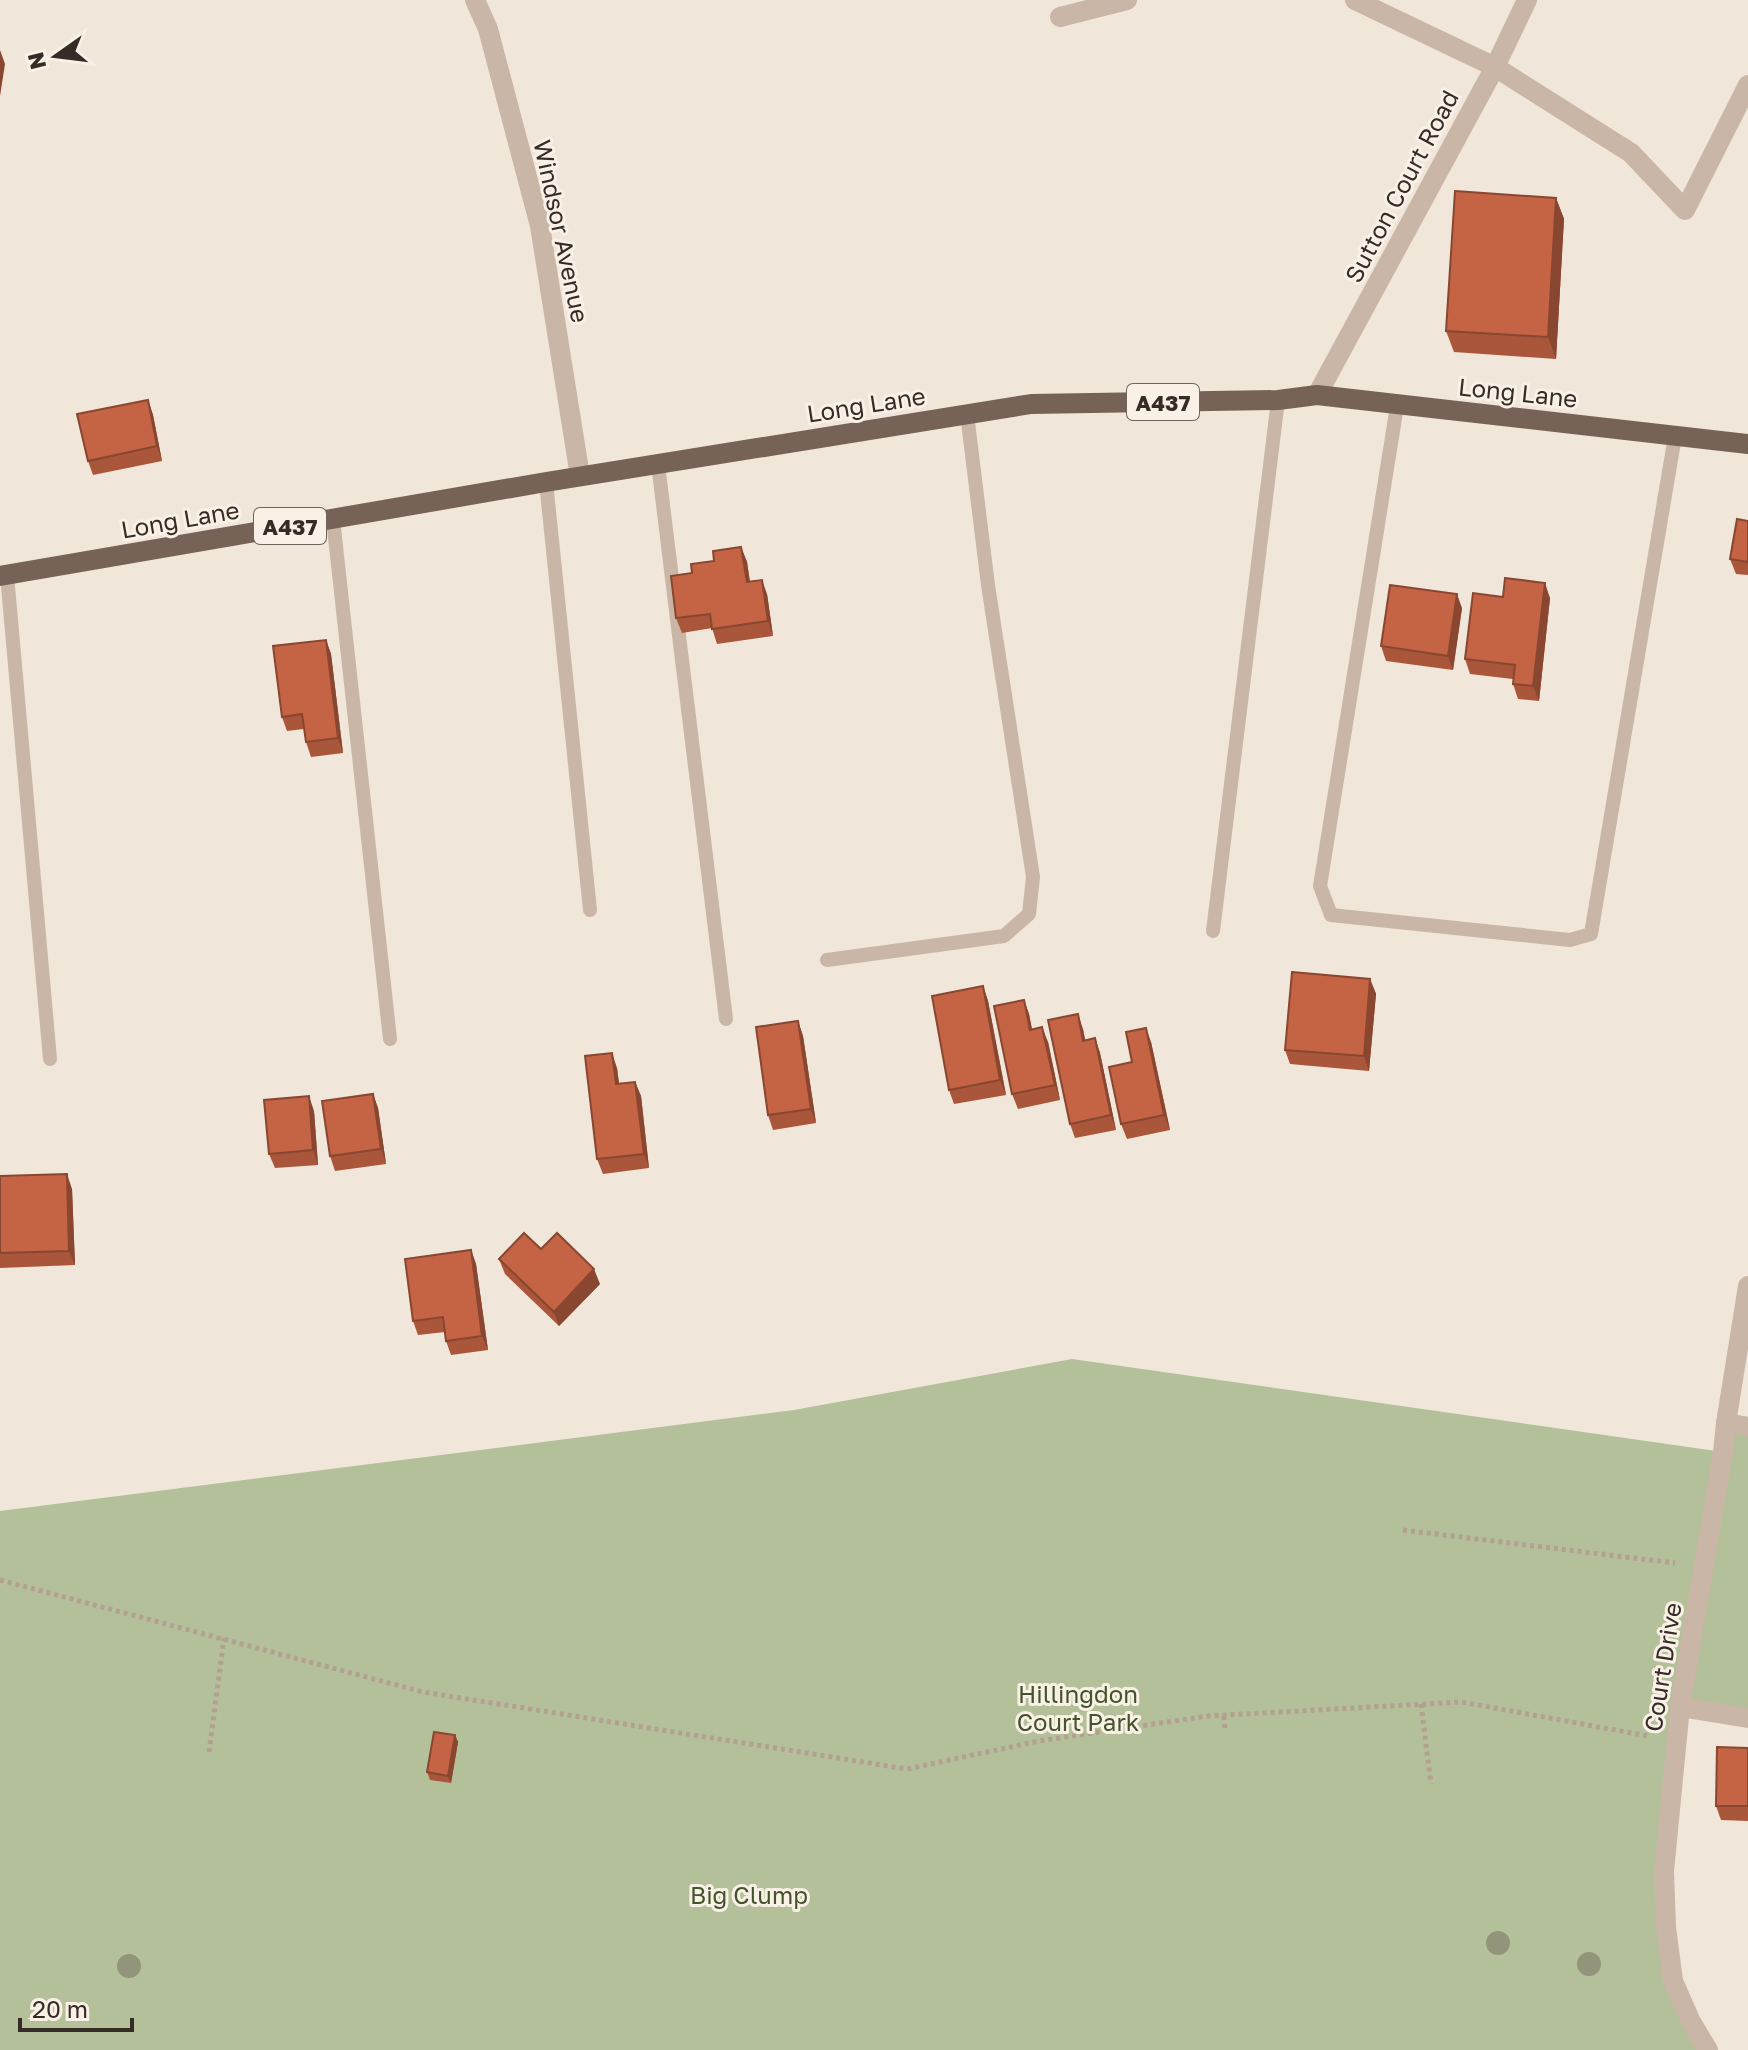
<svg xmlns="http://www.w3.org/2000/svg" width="1748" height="2050" font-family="'Golos Text',sans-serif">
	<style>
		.green { fill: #b3c09a }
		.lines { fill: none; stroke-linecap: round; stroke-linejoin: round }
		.path { stroke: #b4a090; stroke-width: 5; stroke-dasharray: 4 4; stroke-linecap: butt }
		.service { stroke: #c9b6a6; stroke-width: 14 }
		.minor { stroke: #c9b6a6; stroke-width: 20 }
		.tertiary { stroke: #c9b6a6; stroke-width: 20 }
		.primary { stroke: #776258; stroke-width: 20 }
		.tree { fill: #92957a }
		.wall { fill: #a9563a }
		.shaded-wall { fill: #894630 }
		.building { fill: #c46444; stroke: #894630; stroke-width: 2 }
		.labels { text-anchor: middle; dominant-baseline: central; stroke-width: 6; stroke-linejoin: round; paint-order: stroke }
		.shield { fill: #f9f0e6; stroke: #706660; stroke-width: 2 }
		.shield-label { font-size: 22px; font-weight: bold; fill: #352b27 }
		.street-label { font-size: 24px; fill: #352b27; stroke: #f9f0e6 }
		.park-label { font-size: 24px; fill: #44532b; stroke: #f9f0e6 }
	</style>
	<rect width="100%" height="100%" fill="#f1e6da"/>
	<path class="green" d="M1072 1359 1723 1452 1726 1423 1748 1427V1718L1680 1707 1664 1871 1673 1981 1708 2050H0V1511L794 1410Z"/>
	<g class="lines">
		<g class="path">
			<path d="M1403 1530 1675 1563"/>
			<path d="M0 1580 423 1692 907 1769 1039 1741 1208 1716 1462 1702 1648 1736"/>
			<path d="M1421 1704 1431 1784"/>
			<path d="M1224 1716 1225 1731"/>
			<path d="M209 1752 224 1638"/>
		</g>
		<g class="service">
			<path d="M1397 406 1320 886 1331 915 1570 940 1591 934 1675 436"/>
			<path d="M658 464 726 1019"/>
			<path d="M546 482 590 910"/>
			<path d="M333 519 390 1039"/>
			<path d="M7 575 50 1059"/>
			<path d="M1213 931 1278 400"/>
			<path d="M827 960 1004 936 1029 914 1033 877 988 585 967 414"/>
		</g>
		<g class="minor">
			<path d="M475 0 488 29 540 226 580 476"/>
			<path d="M1355 0 1495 67 1631 153 1685 210 1748 85"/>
			<path d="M1060 17 1127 0"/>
			<path d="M1317 395 1495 67 1527 0"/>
			<path d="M1726 1423 1748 1427"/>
			<path d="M1680 1707 1748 1718"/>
		</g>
		<path class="tertiary" d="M1708 2050 1691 2022 1673 1981 1666 1927 1664 1871 1680 1707 1723 1452 1726 1423 1748 1286"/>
		<path class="primary" d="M0 576 546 482 1031 404 1278 400 1317 395 1748 444"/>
	</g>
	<g class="tree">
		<circle cx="1498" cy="1943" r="12"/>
		<circle cx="1589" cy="1964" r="12"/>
		<circle cx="129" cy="1966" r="12"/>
	</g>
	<g class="wall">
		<path d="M1556 198 1564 219 1556 359 1454 352 1446 331Z"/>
		<path d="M148 400 153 415 162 461 93 475 88 461Z"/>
		<path d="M1748 521V575L1736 574 1730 559Z"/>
		<path d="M741 547 747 562 750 582 767 594 773 636 717 644 712 628 682 633 676 618 692 573Z"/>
		<path d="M1503 597 1550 598 1539 701 1518 699 1513 684V679L1470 674 1465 659Z"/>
		<path d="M1462 608 1453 670 1386 661 1381 646Z"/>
		<path d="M326 640 331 654 343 753 311 757 306 742 304 729 287 731 282 717Z"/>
		<path d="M1370 979 1376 994 1369 1071 1290 1064 1285 1050Z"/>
		<path d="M983 986 988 1001 1006 1095 954 1104 949 1090Z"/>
		<path d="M1024 1000 1029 1014 1032 1030 1048 1042 1060 1100 1018 1109 1012 1094Z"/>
		<path d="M798 1021 803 1036 816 1123 773 1130 768 1115Z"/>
		<path d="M1083 1029 1085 1040 1095 1038 1100 1053 1116 1130 1075 1138 1070 1124Z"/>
		<path d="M1151 1042 1170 1130 1127 1139 1121 1124Z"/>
		<path d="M617 1068 619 1084 635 1082 641 1096 649 1168 603 1174 597 1159Z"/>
		<path d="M373 1094 378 1108 386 1164 335 1171 330 1156Z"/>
		<path d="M314 1111 318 1165 275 1168 269 1154Z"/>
		<path d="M0 1176 72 1189 75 1265 0 1268Z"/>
		<path d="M541 1249 600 1284 559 1326 505 1274 499 1259Z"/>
		<path d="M471 1250 476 1264 488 1350 451 1355 446 1341 445 1332 418 1335 413 1321Z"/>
		<path d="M455 1735 458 1742 451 1783 430 1780 427 1772Z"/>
		<path d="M1748 1748V1821L1721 1820 1716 1806Z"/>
	</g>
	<g class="shaded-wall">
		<path d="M0 50 5 64 0 96Z"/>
		<path d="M1556 198 1564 219 1556 359 1548 337Z"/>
		<path d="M148 400 153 415 162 461 157 446Z"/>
		<path d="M741 547 747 562 752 597 747 582Z"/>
		<path d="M762 580 767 594 773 636 768 621Z"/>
		<path d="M1545 583 1550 598 1539 701 1533 686Z"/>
		<path d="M1457 594 1462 608 1453 670 1448 656Z"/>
		<path d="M326 640 331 654 343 753 338 738Z"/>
		<path d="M1370 979 1376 994 1369 1071 1364 1056Z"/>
		<path d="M983 986 988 1001 1006 1095 1000 1080Z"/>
		<path d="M1024 1000 1029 1014 1035 1044 1030 1030Z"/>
		<path d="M1078 1014 1083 1029 1088 1055 1083 1041Z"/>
		<path d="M798 1021 803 1036 816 1123 811 1109Z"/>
		<path d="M1042 1027 1048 1042 1060 1100 1055 1085Z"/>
		<path d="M1146 1028 1151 1042 1170 1130 1164 1115Z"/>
		<path d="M1095 1038 1100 1053 1116 1130 1111 1115Z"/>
		<path d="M612 1053 617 1068 621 1099 616 1084Z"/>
		<path d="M635 1082 641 1096 649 1168 644 1154Z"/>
		<path d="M373 1094 378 1108 386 1164 381 1149Z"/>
		<path d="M309 1096 314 1111 318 1165 313 1150Z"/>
		<path d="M67 1174 72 1189 75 1265 69 1251Z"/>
		<path d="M471 1250 476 1264 488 1350 482 1336Z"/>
		<path d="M594 1269 600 1284 559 1326 554 1312Z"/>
		<path d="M455 1735 458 1742 451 1783 448 1776Z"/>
	</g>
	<g class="building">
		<path d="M1455 191 1556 198 1548 337 1446 331Z"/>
		<path d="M148 400 157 446 88 461 77 414Z"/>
		<path d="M1737 519 1748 521V562L1730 559Z"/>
		<path d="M741 547 747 582 762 580 768 621 712 629 710 614 676 618 671 576 692 573 691 564 714 561 713 551Z"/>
		<path d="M1505 578 1545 583 1533 686 1513 684 1515 665 1465 659 1473 593 1503 597Z"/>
		<path d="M1390 585 1457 594 1448 656 1381 646Z"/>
		<path d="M326 640 338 738 306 742 302 714 282 717 273 646Z"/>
		<path d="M1292 972 1370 979 1364 1056 1285 1050Z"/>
		<path d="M983 986 1000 1080 949 1090 932 996Z"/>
		<path d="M1024 1000 1030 1030 1042 1027 1055 1085 1012 1094 994 1006Z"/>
		<path d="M1078 1014 1083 1041 1095 1038 1111 1115 1070 1124 1048 1020Z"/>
		<path d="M798 1021 811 1109 768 1115 756 1027Z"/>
		<path d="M1146 1028 1164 1115 1121 1124 1109 1067 1132 1062 1126 1032Z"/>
		<path d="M612 1053 616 1084 635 1082 644 1154 597 1159 585 1056Z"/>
		<path d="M373 1094 381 1149 330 1156 322 1101Z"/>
		<path d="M309 1096 313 1150 269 1154 264 1100Z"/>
		<path d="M67 1174 69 1251 0 1253V1176Z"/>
		<path d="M524 1233 541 1249 557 1233 594 1269 554 1312 499 1259Z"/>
		<path d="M471 1250 482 1336 446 1341 443 1317 413 1321 405 1259Z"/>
		<path d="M434 1732 455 1735 448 1776 427 1772Z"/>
		<path d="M1717 1747 1748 1748V1806H1716Z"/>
	</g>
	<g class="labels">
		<g class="shield">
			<rect x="1127" y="384" width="72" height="36" rx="6"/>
			<rect x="254" y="508" width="72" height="36" rx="6"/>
		</g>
		<g class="shield-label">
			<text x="1163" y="402">A437</text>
			<text x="290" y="526">A437</text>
		</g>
		<g class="street-label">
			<text transform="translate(1401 186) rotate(-62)">Sutton Court Road</text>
			<text transform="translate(562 231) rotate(78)">Windsor Avenue</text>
			<text transform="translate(1518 392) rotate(6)">Long Lane</text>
			<text transform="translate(866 404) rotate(-9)">Long Lane</text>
			<text transform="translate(180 519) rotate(-10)">Long Lane</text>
			<text transform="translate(1662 1667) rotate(-81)">Court Drive</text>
		</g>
		<g class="park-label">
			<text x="1078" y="1693">Hillingdon<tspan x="1078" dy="28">Court Park</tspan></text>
			<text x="749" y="1894">Big Clump</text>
		</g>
	</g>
	<g transform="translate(56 56) rotate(256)" stroke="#f9f0e6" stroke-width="6" paint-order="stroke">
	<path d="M0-6L14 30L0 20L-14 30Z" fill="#352b27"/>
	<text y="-12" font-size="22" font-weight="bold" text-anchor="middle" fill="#352b27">N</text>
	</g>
	<path d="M20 2018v12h112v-12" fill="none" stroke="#352b27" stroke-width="4"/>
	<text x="32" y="2018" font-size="24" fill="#352b27" stroke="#f9f0e6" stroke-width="6" paint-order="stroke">20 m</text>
</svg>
